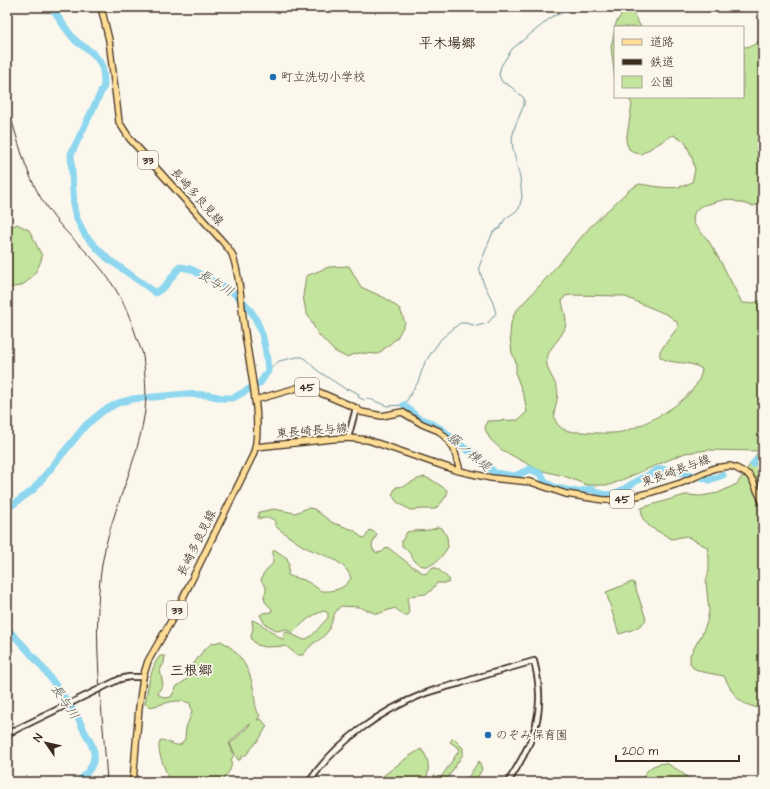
<svg xmlns="http://www.w3.org/2000/svg" width="770" height="789" font-family="'Architects Daughter','Klee One',sans-serif">
	<style>
		.green { fill: #c3e49c; stroke: #7f875d; fill-rule: evenodd }
		.lines { fill: none; stroke-linecap: round; stroke-linejoin: round }
		.stream { stroke: #6d929b; stroke-width: 1 }
		.river { stroke: #8ed7ef; stroke-width: 7 }
		.tertiary-casing { stroke: #3b2a1e; stroke-width: 8 }
		.primary-casing { stroke: #3b2a1e; stroke-width: 8 }
		.tertiary { stroke: #fbf7ec; stroke-width: 4.5 }
		.primary { stroke: #fedd96; stroke-width: 5.5 }
		.rail { stroke: #3b2a1e; stroke-width: 1 }
		.tertiary-bridge-casing { stroke: #3b2a1e; stroke-width: 8; stroke-linecap: butt }
		.tertiary-bridge { stroke: #fbf7ec; stroke-width: 4.5 }
		.poi-dot { fill: #1f6fb2; stroke: #fbf7ec; stroke-width: 1.5 }
		.labels { text-anchor: middle; dominant-baseline: central; stroke-width: 3.5; stroke-linejoin: round; paint-order: stroke }
		.shield { fill: #fbf7ec; stroke: #75685c; stroke-width: 1 }
		.shield-label { font-size: 11px; font-weight: bold; fill: #3b2a1e }
		.poi-label { font-size: 12px; fill: #3b2a1e; stroke: #fbf7ec; text-anchor: start }
		.street-label { font-size: 12px; fill: #3b2a1e; stroke: #fbf7ec }
		.water-label { font-size: 13px; font-style: italic; fill: #505552; stroke: #fbf7ec }
		.quarter-label { font-size: 14px; font-weight: bold; fill: #3b2a1e; stroke: #fbf7ec }
	</style>
	<rect width="100%" height="100%" fill="#fbf7ec"/>
	<filter id="ink" filterUnits="userSpaceOnUse"><feTurbulence type="fractalNoise" baseFrequency=".025" numOctaves="2"/><feDisplacementMap in="SourceGraphic" scale="8" xChannelSelector="R" yChannelSelector="G"/><feConvolveMatrix kernelMatrix="1 2 1 2 8 2 1 2 1" color-interpolation-filters="sRGB"/></filter>
	<g filter="url(#ink)">
		<g class="green">
			<path d="M629 11 633 13 641 27H615L616 23 623 12Z"/>
			<path d="M615 29V79L611 47Z"/>
			<path d="M763 34V203L753 206 727 199 701 206 695 211 693 217 694 224 708 240 721 262 742 303C750 304 756 303 763 299V709C738 704 735 698 724 676L703 672 693 668 690 663V655L702 634 707 622 709 611 706 582 709 570V558L707 547 686 536 672 539 650 527 643 519 641 508 685 495 701 496 718 493 737 484 759 451 708 450 685 453 610 485H587L564 476 539 470 502 450 490 439 485 429 487 421 518 420 527 412 524 396 516 375V363L512 353 510 336 511 323 515 312 542 283 590 227 629 190 639 184C656 186 676 192 692 182L695 170 692 157 685 142 673 135 641 154 635 153 629 149 626 142 632 104 628 97H743V47C753 47 759 43 763 34ZM571 295 623 296 668 315 677 322 678 327 660 351V357C673 366 687 359 702 369 699 399 648 424 622 432 612 434 593 433 582 432 575 432 565 432 559 426 548 414 561 400 557 388 554 378 545 369 547 359 549 345 566 336 566 322 566 315 563 308 562 301L565 296Z"/>
			<path d="M17 224 29 230 42 256C40 268 31 281 20 286 16 287 11 287 7 288V229Z"/>
			<path d="M349 266 361 287 385 298 400 309 405 323 397 338 378 354 359 353 346 357 334 351 318 334 306 312 303 296 306 276 329 267Z"/>
			<path d="M425 477 432 480 447 490V495L441 503 435 509H425L410 510 397 502 392 495 396 487C408 487 413 479 425 477Z"/>
			<path d="M308 508 314 509 333 523 354 530 361 537 365 538 370 530 377 534 372 545 373 550 377 553 382 552 387 547C400 556 411 567 425 574L433 567 438 569 450 580 448 583H437C434 586 432 591 428 593 422 596 415 593 408 598 407 604 409 608 409 614L405 616 395 608 377 614 359 607 341 606C332 613 333 622 328 631 324 637 319 640 314 643 310 646 306 651 303 655H297L286 646 266 647 257 645 252 640 251 636 253 629 252 620C261 623 273 633 282 639H284V633L287 632 304 640C316 635 318 627 328 618V613L324 611C310 615 303 623 293 633L285 629 278 631 265 624 260 615 263 613 271 612 272 609 265 602 264 596 266 591V587L261 581 263 574 273 563V551L275 550 287 558 289 563 288 575C293 578 299 578 304 580 310 583 316 587 321 591 333 592 345 589 351 578 344 558 319 555 303 546 293 540 284 533 275 526V521C269 515 264 520 258 518L259 512 274 509 295 513Z"/>
			<path d="M438 527 442 528 447 537 448 547C442 557 429 574 416 562 411 557 409 550 402 546V541L407 532C420 529 426 533 438 527Z"/>
			<path d="M632 582 634 583 646 619C643 627 627 632 619 634L606 592Z"/>
			<path d="M221 641C240 651 251 671 254 692 255 701 255 709 260 716L257 720 261 719 267 726 260 738 246 755 242 756 240 760H238L230 744 248 727 251 722 229 743 234 755 231 760C233 770 227 773 222 782H169C167 770 154 749 161 740 168 741 174 746 180 745L185 739 186 728 192 712 190 703C174 697 162 706 148 707L145 704C147 691 151 665 160 656H165L164 663 160 670 163 685 158 692 159 695 165 698 171 697 177 686 186 680 191 673 192 666 203 651 211 644Z"/>
			<path d="M453 738 463 748V754L445 782H441L433 777 434 775 440 779 460 749 450 742Z"/>
			<path d="M421 749C430 758 430 772 425 782H379V779L408 757Z"/>
			<path d="M479 761 482 769 475 782H465Z"/>
			<path d="M666 763 678 770 694 782H641C646 769 652 764 666 763Z"/>
		</g>
		<g class="lines">
			<g class="stream">
				<path d="M268 371 279 361 297 357H303L318 371 347 390 348 388 359 394 358 397 364 400"/>
				<path d="M367 398 387 406 404 405 418 382 425 362 441 339 460 323H466L477 326 488 323 496 313 492 300 483 282 479 267 493 232 500 228 505 219 519 209 522 197 520 178 513 149 512 138 515 126 524 105V98L510 86 502 82 499 75 501 66 512 49 553 16 581 7"/>
			</g>
			<g class="river">
				<path d="M404 405 418 418 429 422 443 430 455 441 480 459 495 473 515 476 530 469 541 474 546 483 556 488 577 492 592 489C611 503 624 488 640 479 646 476 652 474 657 470L662 469 692 475"/>
				<path d="M753 464 763 453"/>
				<path d="M702 477 709 480 723 475"/>
				<path d="M7 509 33 490 86 425 103 411 118 403 132 399 186 394 209 395 222 398H233L260 383 268 371C266 340 259 311 232 292 225 286 216 283 208 279 196 273 194 268 180 267L165 286 156 293 107 258 97 248 85 235 77 219 74 209 71 154 104 86C104 70 103 62 90 51 85 47 79 44 75 40 66 30 59 18 51 7"/>
				<path d="M7 629C35 655 59 688 79 720 82 725 83 730 86 734 90 741 95 749 94 757 93 768 85 775 78 782"/>
			</g>
			<defs>
				<g id="tertiary">
					<path d="M348 438 356 408"/>
					<path d="M120 679 129 677H143"/>
					<path d="M7 734 11 732"/>
					<path d="M309 782C336 742 381 710 426 693 437 689 449 686 461 683 485 675 509 668 534 661 547 711 535 740 508 782"/>
				</g>
				<g id="primary">
					<path d="M101 7 109 40 119 122 130 139 223 242C226 246 230 250 232 254 241 279 241 308 245 333 249 365 264 426 253 455L174 616 148 661 143 677 139 707 133 782"/>
					<path d="M255 400 297 388 307 387 356 408 361 412 382 416 402 412 422 424 439 431 447 439 454 449 460 471"/>
					<path d="M256 447 332 439 348 438 368 440 455 470 491 478 531 482 566 494 604 500H619L649 493 681 483 715 468 730 466 736 468 749 475 753 481 763 503"/>
				</g>
			</defs>
			<use href="#tertiary" class="tertiary-casing"/>
			<use href="#primary" class="primary-casing"/>
			<use href="#tertiary" class="tertiary"/>
			<use href="#primary" class="primary"/>
			<path class="rail" d="M7 104C18 140 26 178 48 209 63 232 86 249 103 271 119 292 130 314 137 339 139 345 142 350 143 356 145 374 147 393 145 411 138 464 110 512 102 564 91 637 103 710 107 782"/>
			<defs>
				<path id="tertiary-bridge" d="M11 732 120 679"/>
			</defs>
			<use href="#tertiary-bridge" class="tertiary-bridge-casing"/>
			<use href="#tertiary-bridge" class="tertiary-bridge"/>
		</g>
	</g>
	<g class="poi-dot">
		<circle cx="273" cy="77" r="4"/>
		<circle cx="488" cy="735" r="4"/>
	</g>
	<g class="labels">
		<g class="shield">
			<rect x="138" y="151" width="20" height="18" rx="3"/>
			<rect x="295" y="378" width="24" height="18" rx="3"/>
			<rect x="610" y="490" width="24" height="18" rx="3"/>
			<rect x="167" y="601" width="20" height="18" rx="3"/>
		</g>
		<g class="shield-label">
			<text x="148" y="160">33</text>
			<text x="307" y="387">45</text>
			<text x="622" y="499">45</text>
			<text x="177" y="610">33</text>
		</g>
		<g class="poi-label">
			<text x="281" y="77">町立洗切小学校</text>
			<text x="496" y="735">のぞみ保育園</text>
		</g>
		<g class="street-label">
			<text transform="translate(197 197) rotate(48)">長崎多良見線</text>
			<text transform="translate(312 431) rotate(-5)">東長崎長与線</text>
			<text transform="translate(676 471) rotate(-20)">東長崎長与線</text>
			<text transform="translate(197 543) rotate(-64)">長崎多良見線</text>
		</g>
		<g class="water-label">
			<text transform="translate(216 283) rotate(31)">長与川</text>
			<text transform="translate(469 452) rotate(40)">藤ノ棟堤</text>
			<text transform="translate(65 702) rotate(56)">長与川</text>
		</g>
		<g class="quarter-label">
			<text x="447" y="44">平木場郷</text>
			<text x="191" y="671">三根郷</text>
		</g>
	</g>
	<rect width="770" height="789" fill="none" stroke="#fbf7ec" stroke-width="24"/>
	<rect x="12" y="12" width="746" height="765" fill="none" stroke="#3b2a1e" stroke-width="1.5" filter="url(#ink)"/>
	<rect x="614" y="26" width="130" height="72" fill="#fbf7ec" stroke="#aea59a"/>
	<rect x="622" y="39" width="20" height="6" fill="#fedd96" stroke="#aea59a"/>
	<text x="650" y="46" font-size="12" fill="#3b2a1e">道路</text>
	<rect x="622" y="59" width="20" height="6" fill="#3b2a1e" stroke="#aea59a"/>
	<text x="650" y="66" font-size="12" fill="#3b2a1e">鉄道</text>
	<rect x="622" y="76" width="20" height="12" fill="#c3e49c" stroke="#aea59a"/>
	<text x="650" y="86" font-size="12" fill="#3b2a1e">公園</text>
	<g transform="translate(46 743) rotate(304)" stroke="#fbf7ec" stroke-width="3" paint-order="stroke">
	<path d="M0-3L7 15L0 10L-7 15Z" fill="#3b2a1e"/>
	<text y="-6" font-size="11" font-weight="bold" text-anchor="middle" fill="#3b2a1e">N</text>
	</g>
	<path d="M616 755v6h123v-6" fill="none" stroke="#3b2a1e" stroke-width="2"/>
	<text x="622" y="755" font-size="12" fill="#3b2a1e" stroke="#fbf7ec" stroke-width="3" paint-order="stroke">200 m</text>
</svg>
